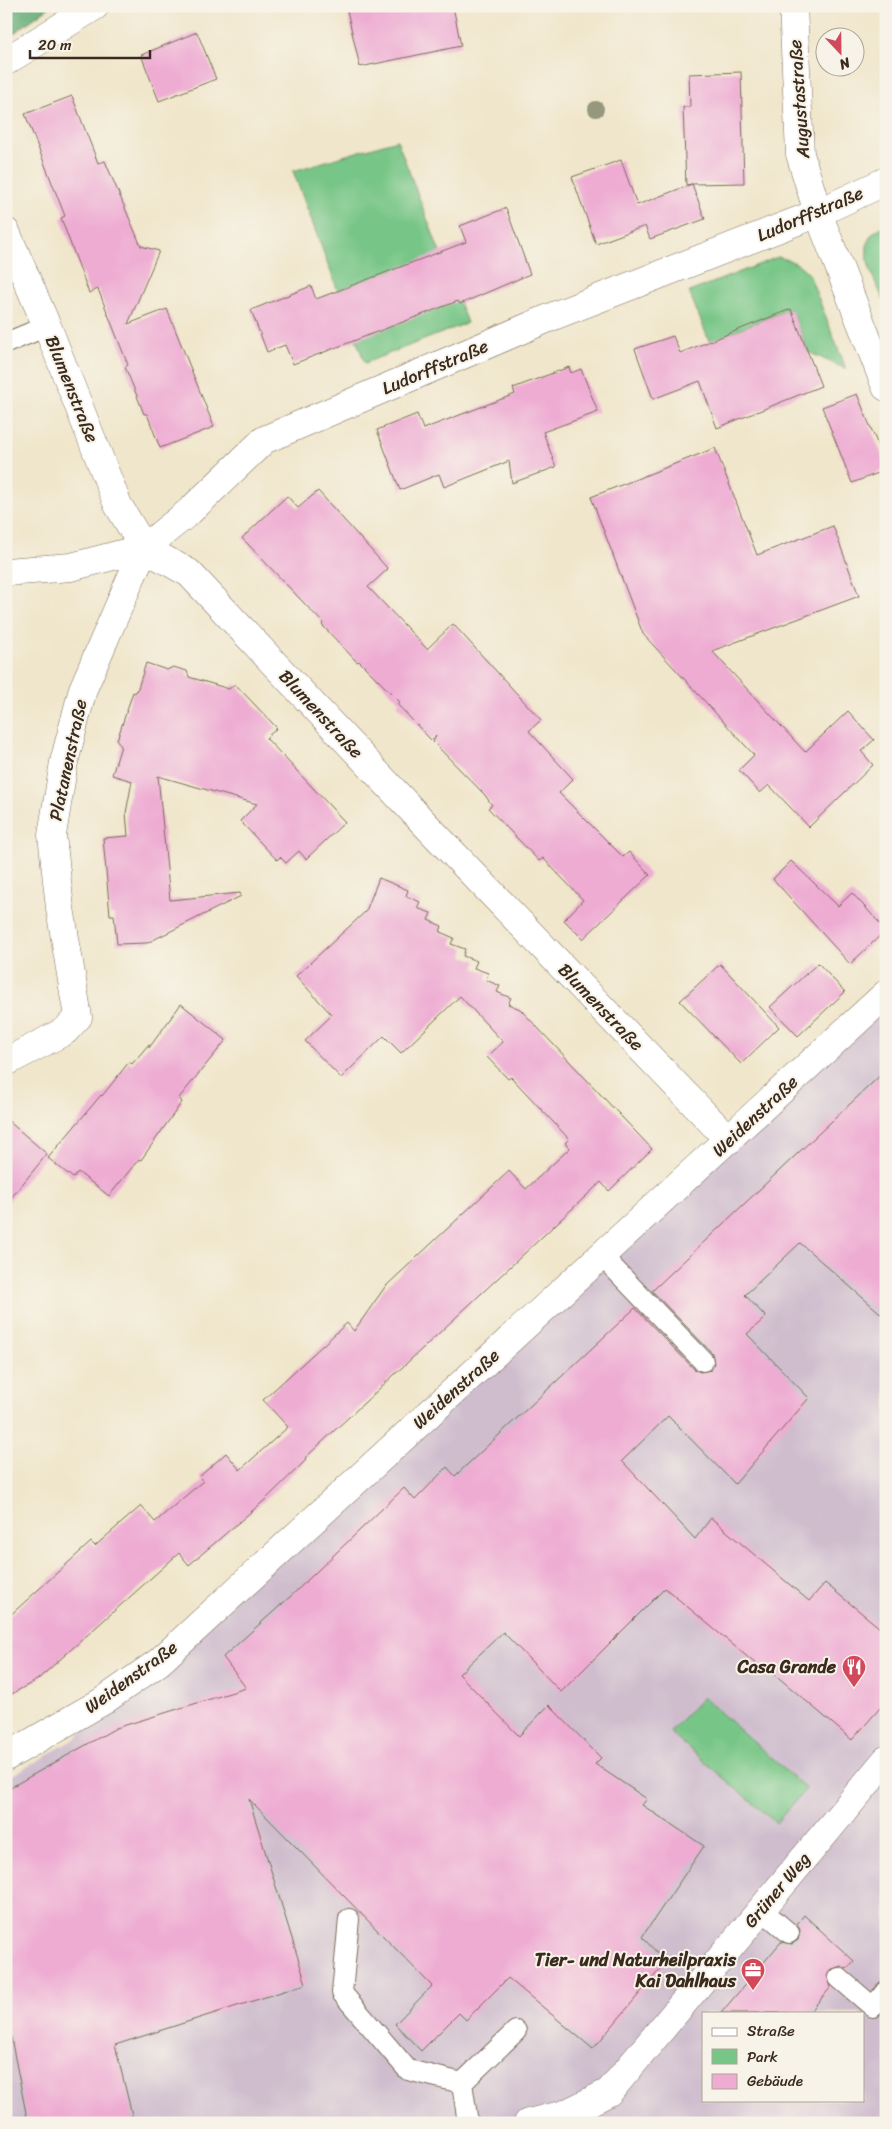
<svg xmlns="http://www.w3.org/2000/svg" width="892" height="2129" font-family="Sriracha,sans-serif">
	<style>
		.industrial { fill: #cfbdce; fill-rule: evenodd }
		.green { fill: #78c687; stroke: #5a7852 }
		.forest { fill: #62ab74; stroke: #4e6a49 }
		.building { fill: #eeacd3 }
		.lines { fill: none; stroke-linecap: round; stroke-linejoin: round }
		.lane-casing { stroke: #7a6c5b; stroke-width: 22 }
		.street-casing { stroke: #7a6c5b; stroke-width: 29 }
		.lane { stroke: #fff; stroke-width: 20 }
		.street { stroke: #fff; stroke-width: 28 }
		.tree { fill: #96987d }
		.labels { text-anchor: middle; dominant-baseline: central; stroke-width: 4; stroke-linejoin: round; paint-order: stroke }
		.street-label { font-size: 18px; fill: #3b2a1e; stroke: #f7f3e8 }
		.poi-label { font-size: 18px; font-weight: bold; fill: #3b2a1e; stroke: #f7f3e8; text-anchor: end }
	</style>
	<rect width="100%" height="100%" fill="#f7f3e8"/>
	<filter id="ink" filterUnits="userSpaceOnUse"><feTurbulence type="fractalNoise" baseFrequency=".02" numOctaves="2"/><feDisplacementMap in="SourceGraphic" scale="10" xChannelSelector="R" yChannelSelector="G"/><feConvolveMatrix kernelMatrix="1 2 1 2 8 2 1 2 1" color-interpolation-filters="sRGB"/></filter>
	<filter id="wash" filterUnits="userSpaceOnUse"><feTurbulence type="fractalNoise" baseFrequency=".0096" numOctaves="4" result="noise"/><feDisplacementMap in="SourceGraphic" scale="20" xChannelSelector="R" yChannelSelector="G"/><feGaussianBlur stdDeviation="1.12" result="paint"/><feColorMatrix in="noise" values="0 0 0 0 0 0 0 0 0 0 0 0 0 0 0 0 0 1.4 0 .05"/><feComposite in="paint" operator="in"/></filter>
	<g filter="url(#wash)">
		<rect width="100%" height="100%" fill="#f0e6cb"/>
		<path class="industrial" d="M886 995V2123H6V1779L76 1738ZM703 2013H863V2100H703Z"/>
		<g class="green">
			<path d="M397 140 467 323 365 363 293 171Z"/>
			<path d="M886 223V305C878 286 856 252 873 233 877 230 882 227 886 223Z"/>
			<path d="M778 257C791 260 800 264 809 274L846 369 808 352 791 309 732 332V334L710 343 689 292Z"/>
			<path d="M703 1697 806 1789 776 1823 670 1732Z"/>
		</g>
		<path class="forest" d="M6 6H51L6 39Z"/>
		<g id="blocks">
			<g class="building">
				<path d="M346 6H453L461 46 360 67Z"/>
				<path d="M197 32 216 79 159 101 141 55Z"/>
				<path d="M741 72 744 183 692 184 705 219 650 239 645 226 596 244 572 177 621 160 637 205 692 184 686 185 683 107H690L689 74Z"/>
				<path d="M72 96 98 163 105 161 141 246 159 251 128 324 167 309 214 427 160 448 147 414H144L135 391 125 367 128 365 98 289 89 293 61 218 65 216 25 114Z"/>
				<path d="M506 208 530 274 460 304 458 301 293 364 285 345 267 352 251 310 311 286 316 299 466 242 460 226Z"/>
				<path d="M791 309 821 386 717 428 700 381 653 399 635 349 673 336 680 353Z"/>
				<path d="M569 367 571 373 581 369 598 412 543 432 556 467 512 483 509 461 444 487 439 474 400 490 377 430 417 414 423 429 515 394 513 388Z"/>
				<path d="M857 394 886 465V470L852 483 822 407Z"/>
				<path d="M715 448 757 555 833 526 859 596 712 651 805 752 848 711 874 740 861 751 873 765 809 827 769 785 760 793 739 770 754 755 643 634 591 497Z"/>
				<path d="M318 491 388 569 368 587 427 649 453 624 541 720 529 731 573 779 559 793 623 857 629 852 650 875 583 939 564 920 583 900 543 858 539 861 488 808 492 805 484 794 433 742 436 735 431 740 397 704 400 702 359 661 357 662 322 625 323 623 242 538 287 496 298 508Z"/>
				<path d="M146 663 167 670 173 667 187 671 189 677 229 689 235 684 277 728 266 738 345 822 306 859 299 851 286 863 280 857 277 860 240 821 257 804 158 776 170 900 240 893 241 896 147 943 117 944 114 915H110L103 838 128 836 126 813 132 781 112 775 121 746 117 740 133 692 135 693 138 688Z"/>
				<path d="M791 861 838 906 852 893 886 930 850 964 773 879Z"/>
				<path d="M379 878 408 890 406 896 420 902 417 908 431 913 428 920 442 926 440 932 454 938 451 944 465 949 463 956 477 961 474 968 488 973 486 980 500 986 497 992 511 998 508 1004 520 1009 652 1149 609 1191 601 1182 305 1458 306 1460 266 1499 189 1565 179 1553 37 1680 6 1697V1619L91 1542 95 1546 141 1506 155 1522 203 1481 199 1477 226 1453 240 1470 288 1427 263 1400 347 1323 354 1331 385 1287 509 1171 526 1189 570 1148 565 1143 569 1139 511 1077 508 1079 487 1057 503 1042 460 996 401 1053 384 1036 341 1078 305 1041 332 1015 296 976 366 911Z"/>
				<path d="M818 963 845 992 798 1036 770 1007Z"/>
				<path d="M720 964 779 1027 741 1064 680 1001Z"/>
				<path d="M181 1004 226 1040 179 1098 182 1102 141 1160 139 1159 109 1196 78 1172 73 1178 48 1158 101 1095 102 1096 129 1062 132 1064 149 1044V1048Z"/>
				<path d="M886 1070V1318L800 1243 745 1295 766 1317 747 1334 809 1398 735 1484 668 1416 622 1461 695 1539 711 1518 809 1601 825 1583 886 1633V1701L852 1740 766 1667 763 1670 665 1588 561 1692 503 1632 459 1674 519 1736 549 1705 601 1758 595 1764 647 1799 642 1805 704 1846 642 1937 666 1962 593 2049 508 1978 466 2020 459 2013 421 2051 395 2024 432 1986 249 1799 306 1984 115 2045 134 2123H28L6 2013V1790L116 1728 246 1688 223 1657 292 1595 404 1488 415 1500 447 1467 455 1476 635 1308 694 1369 700 1372 711 1370 714 1364 712 1353 652 1291Z"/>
				<path d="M6 1119 47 1154 6 1204Z"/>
				<path d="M804 1915 854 1961 847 1969 841 1966 830 1970 827 1976 831 1987 809 2013H721L781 1942 792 1944 798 1940 800 1930 797 1924Z"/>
			</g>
		</g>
	</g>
	<g filter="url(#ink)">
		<use href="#blocks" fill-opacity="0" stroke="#7a6c5b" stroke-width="1"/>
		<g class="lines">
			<defs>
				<g id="lane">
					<path d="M6 343 47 326"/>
					<path d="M602 1256 703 1361"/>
					<path d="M761 1909 789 1933"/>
					<path d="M349 1919 342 1993 408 2070 462 2083"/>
					<path d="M839 1978 873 2007 886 1991"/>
					<path d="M468 2123 462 2083 516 2031"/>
				</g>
				<g id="street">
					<path d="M793 6 800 154 818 213 886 387"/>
					<path d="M6 61 95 6"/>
					<path d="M6 232 47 326 118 505 144 548 189 573 423 822 729 1140"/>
					<path d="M6 572 71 567 144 548 190 511 264 440 556 315 818 213 886 181"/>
					<path d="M6 1062 65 1031 78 1017 60 908 52 835 64 762 83 689 144 548"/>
					<path d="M6 1757 103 1701 159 1662 886 994"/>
					<path d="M528 2123 565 2114 609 2092 886 1760"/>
				</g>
			</defs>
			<use href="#lane" class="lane-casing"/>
			<use href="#street" class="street-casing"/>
			<use href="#lane" class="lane"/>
			<use href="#street" class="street"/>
		</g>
		<circle class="tree" cx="596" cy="109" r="8"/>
	</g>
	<defs>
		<symbol id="restaurant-pin" viewBox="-11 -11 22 30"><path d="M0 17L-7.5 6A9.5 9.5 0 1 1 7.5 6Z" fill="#d1495b" stroke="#f7f3e8"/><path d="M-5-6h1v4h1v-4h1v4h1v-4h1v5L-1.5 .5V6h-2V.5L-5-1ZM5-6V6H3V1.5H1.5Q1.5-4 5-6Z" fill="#fff"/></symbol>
		<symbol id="office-pin" viewBox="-11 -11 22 30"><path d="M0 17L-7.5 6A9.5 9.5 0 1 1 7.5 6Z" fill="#d1495b" stroke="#f7f3e8"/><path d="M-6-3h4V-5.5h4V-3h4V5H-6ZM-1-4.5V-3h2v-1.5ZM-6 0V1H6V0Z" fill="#fff"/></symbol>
	</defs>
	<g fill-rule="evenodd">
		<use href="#restaurant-pin" x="840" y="1653" width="28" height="38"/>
		<use href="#office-pin" x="739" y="1956" width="28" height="38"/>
	</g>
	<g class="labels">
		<g class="street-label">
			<text transform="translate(799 99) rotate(-94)">Augustastraße</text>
			<text transform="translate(810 214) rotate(-23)">Ludorffstraße</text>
			<text transform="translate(435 367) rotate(-23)">Ludorffstraße</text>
			<text transform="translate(72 389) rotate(68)">Blumenstraße</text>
			<text transform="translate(321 714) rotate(47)">Blumenstraße</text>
			<text transform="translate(68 760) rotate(-78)">Platanenstraße</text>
			<text transform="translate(601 1007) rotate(46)">Blumenstraße</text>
			<text transform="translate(755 1116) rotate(-43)">Weidenstraße</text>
			<text transform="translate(456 1389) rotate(-42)">Weidenstraße</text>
			<text transform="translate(131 1677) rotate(-36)">Weidenstraße</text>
			<text transform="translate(777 1890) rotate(-50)">Grüner Weg</text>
		</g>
		<g class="poi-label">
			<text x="836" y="1667">Casa Grande</text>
			<text x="736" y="1960">Tier- und Naturheilpraxis<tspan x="736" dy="21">Kai Dahlhaus</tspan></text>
		</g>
	</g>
	<rect width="892" height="2129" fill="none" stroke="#f7f3e8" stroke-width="25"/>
	<rect x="702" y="2012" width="162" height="90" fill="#f7f3e8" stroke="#aca397"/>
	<rect x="712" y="2028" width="25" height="8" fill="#ffffff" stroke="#aca397"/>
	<text x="747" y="2036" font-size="15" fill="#3b2a1e">Straße</text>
	<rect x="712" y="2049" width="25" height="15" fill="#78c687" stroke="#aca397"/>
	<text x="747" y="2062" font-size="15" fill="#3b2a1e">Park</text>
	<rect x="712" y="2074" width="25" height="15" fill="#eeacd3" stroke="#aca397"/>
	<text x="747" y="2086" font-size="15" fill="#3b2a1e">Gebäude</text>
	<g transform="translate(840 52) rotate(158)"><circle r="24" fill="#f7f3e8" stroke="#aca397"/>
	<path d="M0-4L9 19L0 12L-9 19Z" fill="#d1495b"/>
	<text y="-8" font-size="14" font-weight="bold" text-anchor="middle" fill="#3b2a1e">N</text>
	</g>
	<path d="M30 50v8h120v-8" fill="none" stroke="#3b2a1e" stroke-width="2.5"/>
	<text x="38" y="50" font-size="15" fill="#3b2a1e" stroke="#f7f3e8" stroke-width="4" paint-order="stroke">20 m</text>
</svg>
